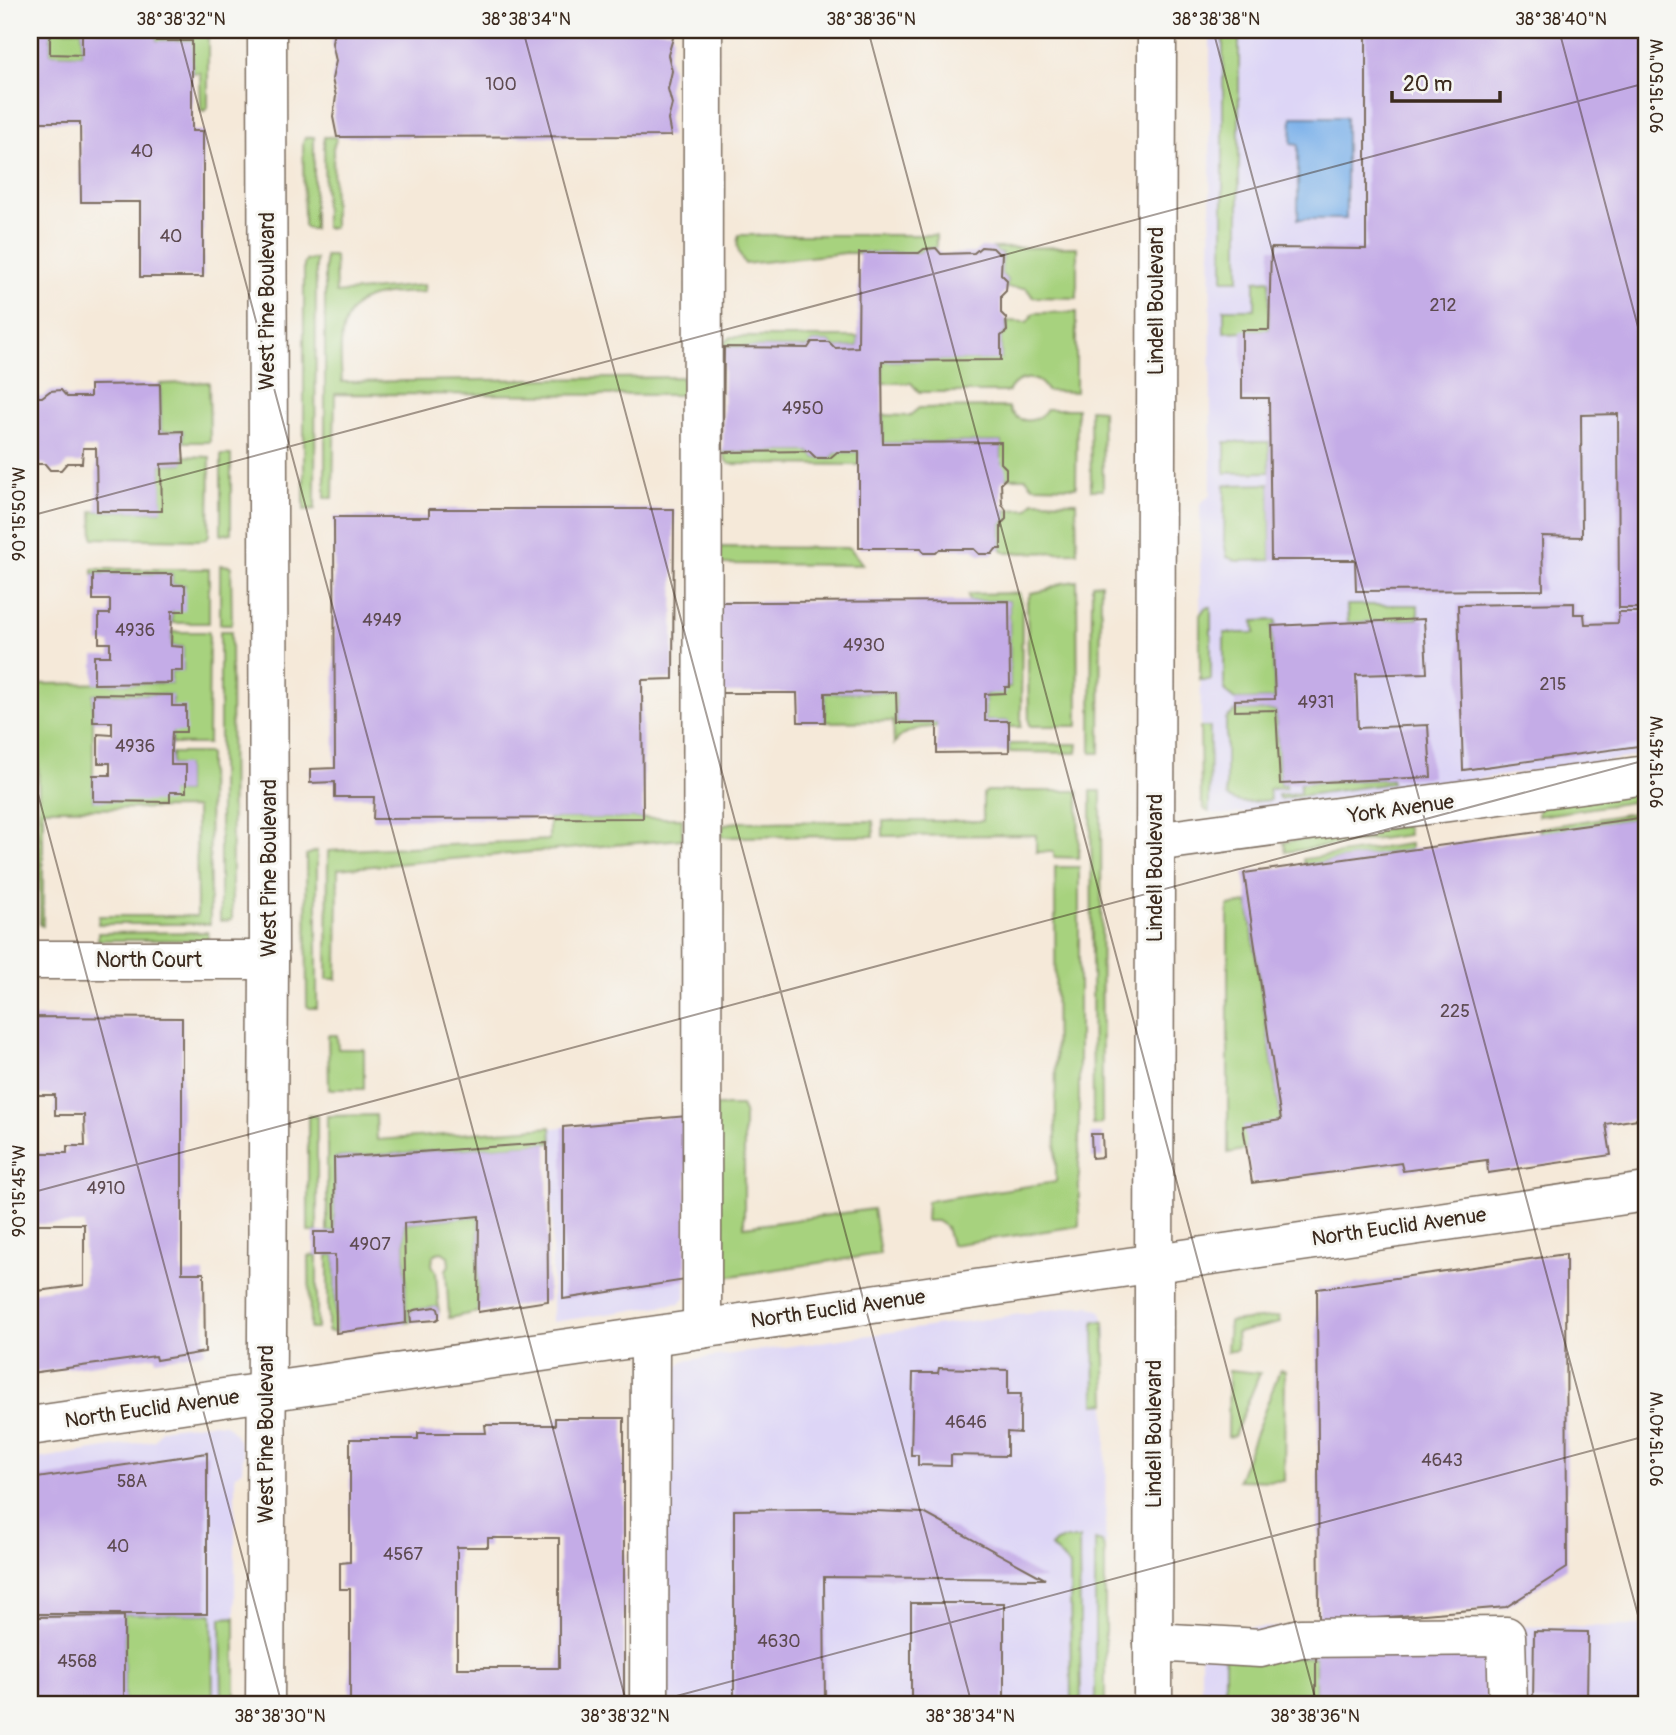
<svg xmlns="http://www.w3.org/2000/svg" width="1676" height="1735" font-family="Pangolin,sans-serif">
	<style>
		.built { fill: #ddd5f6 }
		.green { fill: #a7d27e; stroke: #717e4e; stroke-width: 2 }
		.water { fill: #7cb1ea; stroke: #5c6e84; stroke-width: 2 }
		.building { fill: #c4ace7; fill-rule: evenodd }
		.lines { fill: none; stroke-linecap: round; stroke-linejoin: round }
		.minor-casing { stroke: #7c6d5f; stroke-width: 41 }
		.major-casing { stroke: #7c6d5f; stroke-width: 41 }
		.minor { stroke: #fff; stroke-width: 38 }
		.major { stroke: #fff; stroke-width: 38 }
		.ticks { fill: none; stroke: #3b2a1e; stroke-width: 2; stroke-opacity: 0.45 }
		.labels { text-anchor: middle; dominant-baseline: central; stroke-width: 6; stroke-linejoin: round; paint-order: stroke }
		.number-label { font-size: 18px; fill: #5d4a50 }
		.street-label { font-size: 21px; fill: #3b2a1e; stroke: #f6f6f2 }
		.neatline { fill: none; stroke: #3b2a1e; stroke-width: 2.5 }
		.ticks-label { font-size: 18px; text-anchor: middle; fill: #3b2a1e }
	</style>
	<rect width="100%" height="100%" fill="#f6f6f2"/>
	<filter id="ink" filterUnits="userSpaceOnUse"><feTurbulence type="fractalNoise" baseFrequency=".0143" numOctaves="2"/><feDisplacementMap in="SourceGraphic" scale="14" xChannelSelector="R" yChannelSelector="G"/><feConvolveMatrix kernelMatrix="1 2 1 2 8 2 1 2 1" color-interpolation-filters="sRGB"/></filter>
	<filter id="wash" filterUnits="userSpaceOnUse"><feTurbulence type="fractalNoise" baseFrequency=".00686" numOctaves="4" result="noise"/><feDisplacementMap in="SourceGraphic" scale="28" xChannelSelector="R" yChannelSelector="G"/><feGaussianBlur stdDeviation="1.57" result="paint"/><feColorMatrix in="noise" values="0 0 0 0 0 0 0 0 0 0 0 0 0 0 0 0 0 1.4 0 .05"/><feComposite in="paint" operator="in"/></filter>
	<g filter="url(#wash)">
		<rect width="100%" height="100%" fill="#f5e9d9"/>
		<g class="built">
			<path d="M1210 30H1646V755L1228 815 1214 814 1205 810 1201 800 1200 504 1211 494Z"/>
			<path d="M688 1116 685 1299 680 1303 552 1322V1128Z"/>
			<path d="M1078 1306H1089L1101 1311 1106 1329 1105 1705H663L665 1442 676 1367 683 1361Z"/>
			<path d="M211 1423 225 1424 233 1431 239 1441 243 1454 242 1470 236 1475 235 1479V1705H30V1460L150 1441 155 1440 161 1430 166 1428Z"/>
			<path d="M1646 1626V1705H1201V1628Z"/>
		</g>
		<g class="green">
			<path d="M42 30H82V55L50 54V30Z"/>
			<path d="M156 30H208V107L204 111 201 110 200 73H192L191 41H156Z"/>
			<rect x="1223" y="30" width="16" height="250"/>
			<path d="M309 137H314V229H308L304 226 303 142 305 138Z"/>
			<path d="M324 137H337L333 148 334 228H325Z"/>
			<path d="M739 235H936V248L924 249 919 253H845L745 264C739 254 735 246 739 235Z"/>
			<path d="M1077 247V298L1033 297 1026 288H1006L1007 280 1001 274 1002 253H998L993 248Z"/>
			<path d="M325 256H335L336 293 424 285 425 292C408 293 379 292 364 300 336 315 340 356 342 382L682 377V395L335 394 333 498H325Z"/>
			<path d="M316 259 315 509 304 510V264L307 260Z"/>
			<path d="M1270 280 1269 330 1224 332V309H1255V281Z"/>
			<path d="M1076 312V392L1047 391C1038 374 1017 375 1008 392H919L911 383H882V361L1001 359V336L1007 332V321L1027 322 1034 313Z"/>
			<path d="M731 337H858V347L835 348 829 342H812L808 348 724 347 725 342Z"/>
			<path d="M209 382 210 442H183V431L161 432 160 384Z"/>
			<path d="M1008 407C1017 425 1036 424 1047 409H1077L1076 487 1033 486 1026 478H1006L1001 463V442L883 443V415L909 416 919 408Z"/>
			<path d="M1090 409 1102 410 1103 490H1091Z"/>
			<path d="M1225 442H1269L1270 472 1225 473Z"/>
			<path d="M809 451 816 458H830L837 452H859V465L730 464 726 461 723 452Z"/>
			<path d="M221 455H231V533L221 535Z"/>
			<path d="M184 456 210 457 209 535 206 539 198 540 93 538 92 511H161V464L183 463Z"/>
			<path d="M1270 484 1271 560 1237 561 1227 557 1224 540 1225 485Z"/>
			<path d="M1034 501 1076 502 1077 552 1007 553 1001 549V524L1006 519V510L1028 509Z"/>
			<path d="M718 547 850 548 863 565 717 564Z"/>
			<path d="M220 565 231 566 232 624H220Z"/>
			<path d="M93 569H209V623H172V611L185 585H172V574H93Z"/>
			<path d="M1077 581 1078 726H1029L1027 602 1031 593 1047 590 1062 583Z"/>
			<path d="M1101 583 1100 753H1091L1092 584Z"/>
			<path d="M1019 593 1022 603 1021 727H1009L1008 721H985V694L1010 687 1009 601H969L968 594Z"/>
			<path d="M1347 605H1418V619L1348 623Z"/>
			<path d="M1211 607V680H1200V615L1205 608Z"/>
			<path d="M1276 620V626H1272L1275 699 1235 700 1226 693 1224 687V633H1255L1254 621Z"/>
			<path d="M220 631H231L232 920 220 921Z"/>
			<path d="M172 632H209L208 744H172V695L93 694V800L170 792H186V766L171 765 172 753H209L210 924H98L99 916H197L196 808 43 809V926L40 925 38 741H30V684L171 683V671L183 670V647L171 646Z"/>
			<path d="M896 692 897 723H937V727C921 727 903 730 894 744L893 721 825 722V693Z"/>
			<path d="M1276 710 1280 784H1286V788L1269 789 1270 800C1255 801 1239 806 1227 797L1226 792V719L1235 711Z"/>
			<path d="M1200 727H1210L1209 812 1205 810 1201 800Z"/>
			<path d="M1009 744H1078L1077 753 1009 752Z"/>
			<path d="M1391 779 1392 783 1279 799 1278 795 1300 793V783Z"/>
			<path d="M1646 790V800L1538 816V811L1543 806Z"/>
			<path d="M988 791H1078L1079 858 1054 857V852H1036V835L883 836V821H983V794Z"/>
			<path d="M1091 791H1101L1102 1124 1093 1125Z"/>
			<path d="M1646 811V817L1540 833 1539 828Z"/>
			<path d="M549 818H682V839L338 869 337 979H327L328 851 549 840Z"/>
			<path d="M873 821 874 836 722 837V830L724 825 730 823 740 822Z"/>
			<path d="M1405 826 1407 828 1408 835 1286 852 1284 842Z"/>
			<path d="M1410 844V850L1304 865 1303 859Z"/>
			<path d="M317 851V1008H310L307 1006 306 855Z"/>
			<path d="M1055 867H1079V1226L951 1245 946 1227 937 1221H926L927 1201 1056 1182Z"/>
			<path d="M1248 903 1281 1120 1247 1149 1228 1153V906Z"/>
			<path d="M208 932V940H98V933Z"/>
			<path d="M328 1035H337L338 1049H364V1089H329Z"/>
			<path d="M716 1106H741L744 1112V1227L873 1209 880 1254 718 1278Z"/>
			<path d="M376 1115 377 1140 551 1127 552 1143 335 1158V1232H327V1116Z"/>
			<rect x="308" y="1116" width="9" height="116"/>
			<path d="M479 1216 478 1312 449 1318 446 1270 449 1265 448 1256 442 1252 437 1253 433 1256 432 1265 436 1271 439 1313 438 1309 435 1307 414 1310 410 1312 411 1322 406 1323 404 1223Z"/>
			<path d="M317 1255V1329H310L309 1256Z"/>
			<path d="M328 1255H335L336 1333 328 1331Z"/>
			<path d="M1279 1317 1280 1323 1236 1333 1237 1350 1227 1352 1229 1322Z"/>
			<path d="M1094 1321 1104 1322 1106 1403 1095 1404Z"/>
			<path d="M1229 1370 1260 1373 1234 1436 1228 1437Z"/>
			<path d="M1280 1370 1285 1371 1284 1481 1238 1480Z"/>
			<path d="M1064 1539H1079L1081 1705H1071L1070 1566 1051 1547 1056 1542Z"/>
			<path d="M1095 1540 1102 1542 1105 1550V1705H1095Z"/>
			<path d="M124 1614H212L213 1705H124Z"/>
			<path d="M235 1617V1705H222L221 1618Z"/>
			<rect x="1225" y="1657" width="91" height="48"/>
		</g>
		<path class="water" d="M1292 117H1346V219H1298V145L1291 144Z"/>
		<g id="blocks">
			<g class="building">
				<path d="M30 30H50V54L82 55V30H156V41H192V131H203V277H140V202H81L80 122H30Z"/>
				<path d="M334 30H671L673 38 668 55 672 71 668 89 672 104 668 120 671 136 337 137 333 117 336 96 332 79 336 61 332 43Z"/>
				<path d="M1266 30H1646V608H1619L1618 414 1581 415 1582 537 1542 536 1543 590 1356 591 1355 560H1271L1269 398H1242V330H1269L1271 248 1366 249V35L1266 34Z"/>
				<path d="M981 247 993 248 998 253H1002L1001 274 1007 280 1006 291 1001 296V313L1006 318 1007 331 1001 336V360L882 361 883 443 1001 442V463L1006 468V478L1001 483 1002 504 1006 510V519L1001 524V549H996L992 554H979L974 549H940L936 553H924L921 548H859V452H837L830 458H816L809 451 723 452 724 347 808 348 812 342H829L835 348 858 347 859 253H919L924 249 936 248 941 254 974 253Z"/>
				<path d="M160 384 161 432 183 431V449L184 463 161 464 162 511H97L96 448H83L82 463H67L61 470H50L45 464H30V397H42L50 391 61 390 67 397H90V385Z"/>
				<path d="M429 509H674L673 679 642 680 643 818 373 819 374 797H335V782L310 783V769L335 768 334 517H429Z"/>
				<path d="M93 574H172V585H185V611H172L171 646 183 647V671H171V683L94 684V656H110V643H99V614H110V600H93Z"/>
				<path d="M1009 601 1010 687H1005V693L985 694V721H1009V752L937 753V723H897L896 692 825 693V722H798L797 693H718V602Z"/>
				<path d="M1574 603V614H1584L1585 624 1618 623 1619 612H1646V745L1463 770 1458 605Z"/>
				<path d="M1424 619 1427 673 1356 675 1358 728 1428 725 1431 777 1280 784 1276 710 1235 711V700L1275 699 1272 626Z"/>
				<path d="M93 694 172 695V706H186V732H172L171 749V765H186V792H170V802L93 801V775H110V763H98V734L112 735V722H93Z"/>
				<path d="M1646 817V1149L1643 1150 1638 1119 1606 1124 1611 1155 1488 1173 1487 1160 1403 1171 1401 1163 1252 1183 1243 1126 1281 1120 1244 873Z"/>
				<path d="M30 1017 182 1018V1273H204L205 1352 156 1360 155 1356 30 1373V1292L84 1285V1224H30V1153H67V1146H85L84 1115H55V1095H30Z"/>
				<path d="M687 1116 686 1280 563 1299V1127Z"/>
				<path d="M1091 1134H1102L1103 1157 1092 1158Z"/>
				<path d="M547 1143 548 1301 478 1312 479 1216 404 1223 406 1323 336 1333 335 1255H314V1232H335L334 1158Z"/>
				<path d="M1566 1254 1567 1568 1506 1607 1319 1623 1317 1289Z"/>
				<path d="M435 1307 438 1309 439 1313V1318L436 1320 411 1322 410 1312 414 1310Z"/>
				<path d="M939 1368 1008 1370V1394H1021L1020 1412V1433L1007 1432V1456L951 1455V1466L918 1465V1455H911L913 1373H938Z"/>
				<path d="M555 1418H624V1705H350V1589H340V1563L350 1562V1439H418V1433H486L485 1425H555ZM488 1538H559V1668H457V1547H488Z"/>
				<path d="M207 1453V1614H30V1479Z"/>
				<path d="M825 1509 924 1513 1045 1579 824 1577 825 1705H734V1510Z"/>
				<rect x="911" y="1603" width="93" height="102"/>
				<path d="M124 1616V1705H30V1617Z"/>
				<path d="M1534 1631 1588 1632 1587 1702 1533 1701Z"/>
				<path d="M1316 1648 1488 1649V1705H1316Z"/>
			</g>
		</g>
	</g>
	<g filter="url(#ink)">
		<use href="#blocks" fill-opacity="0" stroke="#7c6d5f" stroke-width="2"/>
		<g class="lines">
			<defs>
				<g id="minor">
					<path d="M1155 842 1646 775"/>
					<path d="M30 960H269"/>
					<path d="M702 1329 703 30"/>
					<path d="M30 1426 1646 1192"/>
					<path d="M1153 1642 1260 1648 1300 1638 1506 1636 1508 1705"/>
					<path d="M265 1705 269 960 267 30"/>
					<path d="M649 1705 650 1337"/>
				</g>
				<path id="major" d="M1153 1705 1157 30"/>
			</defs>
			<use href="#minor" class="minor-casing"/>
			<use href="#major" class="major-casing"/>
			<use href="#minor" class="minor"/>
			<use href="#major" class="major"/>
		</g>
	</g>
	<path class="ticks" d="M178 30 627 1705M523 30 972 1705M868 30 1317 1705M1213 30 1646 1645M1559 30 1646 357M30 516 1646 83M30 764 282 1705M30 1193 1646 760M643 1705 1646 1436"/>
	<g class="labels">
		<g class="number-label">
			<text x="501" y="84">100</text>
			<text x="142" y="151">40</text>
			<text x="171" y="236">40</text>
			<text x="1443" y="305">212</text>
			<text x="803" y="408">4950</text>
			<text x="382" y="620">4949</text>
			<text x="135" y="630">4936</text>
			<text x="864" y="645">4930</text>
			<text x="1553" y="684">215</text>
			<text x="1316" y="702">4931</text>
			<text x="135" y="746">4936</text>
			<text x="1455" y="1011">225</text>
			<text x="106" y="1188">4910</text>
			<text x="370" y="1244">4907</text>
			<text x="966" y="1422">4646</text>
			<text x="1442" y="1460">4643</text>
			<text x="132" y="1481">58A</text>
			<text x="118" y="1546">40</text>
			<text x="403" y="1554">4567</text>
			<text x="779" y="1641">4630</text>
			<text x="77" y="1661">4568</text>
		</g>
		<g class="street-label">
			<text transform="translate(267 301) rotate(-90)">West Pine Boulevard</text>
			<text transform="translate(1156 301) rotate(-90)">Lindell Boulevard</text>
			<text transform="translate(1401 809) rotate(-8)">York Avenue</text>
			<text transform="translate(269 868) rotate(-90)">West Pine Boulevard</text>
			<text transform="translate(1155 868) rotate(-90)">Lindell Boulevard</text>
			<text x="149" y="960">North Court</text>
			<text transform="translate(1399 1227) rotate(-8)">North Euclid Avenue</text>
			<text transform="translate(838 1309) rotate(-8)">North Euclid Avenue</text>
			<text transform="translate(152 1409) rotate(-8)">North Euclid Avenue</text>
			<text transform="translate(266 1434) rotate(-90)">West Pine Boulevard</text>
			<text transform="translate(1154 1434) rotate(-90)">Lindell Boulevard</text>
		</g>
	</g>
	<rect width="1676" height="1735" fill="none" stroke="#f6f6f2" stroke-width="77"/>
	<path d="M1392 91v10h108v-10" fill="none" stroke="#3b2a1e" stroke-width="3.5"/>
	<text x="1403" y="91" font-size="21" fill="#3b2a1e" stroke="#f6f6f2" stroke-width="5" paint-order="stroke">20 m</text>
	<rect x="38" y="38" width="1600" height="1658" class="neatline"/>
	<g class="ticks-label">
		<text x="181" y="25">38°38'32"N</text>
		<text x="526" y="25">38°38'34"N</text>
		<text x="871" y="25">38°38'36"N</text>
		<text x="1216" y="25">38°38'38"N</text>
		<text x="1561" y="25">38°38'40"N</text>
		<text transform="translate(1657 86) rotate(-90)" y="6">90°15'50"W</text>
		<text transform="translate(19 514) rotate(-90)" y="6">90°15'50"W</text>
		<text transform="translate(1657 762) rotate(-90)" y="6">90°15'45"W</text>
		<text transform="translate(19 1191) rotate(-90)" y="6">90°15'45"W</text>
		<text transform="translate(1657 1439) rotate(-90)" y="6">90°15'40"W</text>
		<text x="280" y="1722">38°38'30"N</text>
		<text x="625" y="1722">38°38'32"N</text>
		<text x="970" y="1722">38°38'34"N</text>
		<text x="1315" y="1722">38°38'36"N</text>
	</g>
</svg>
